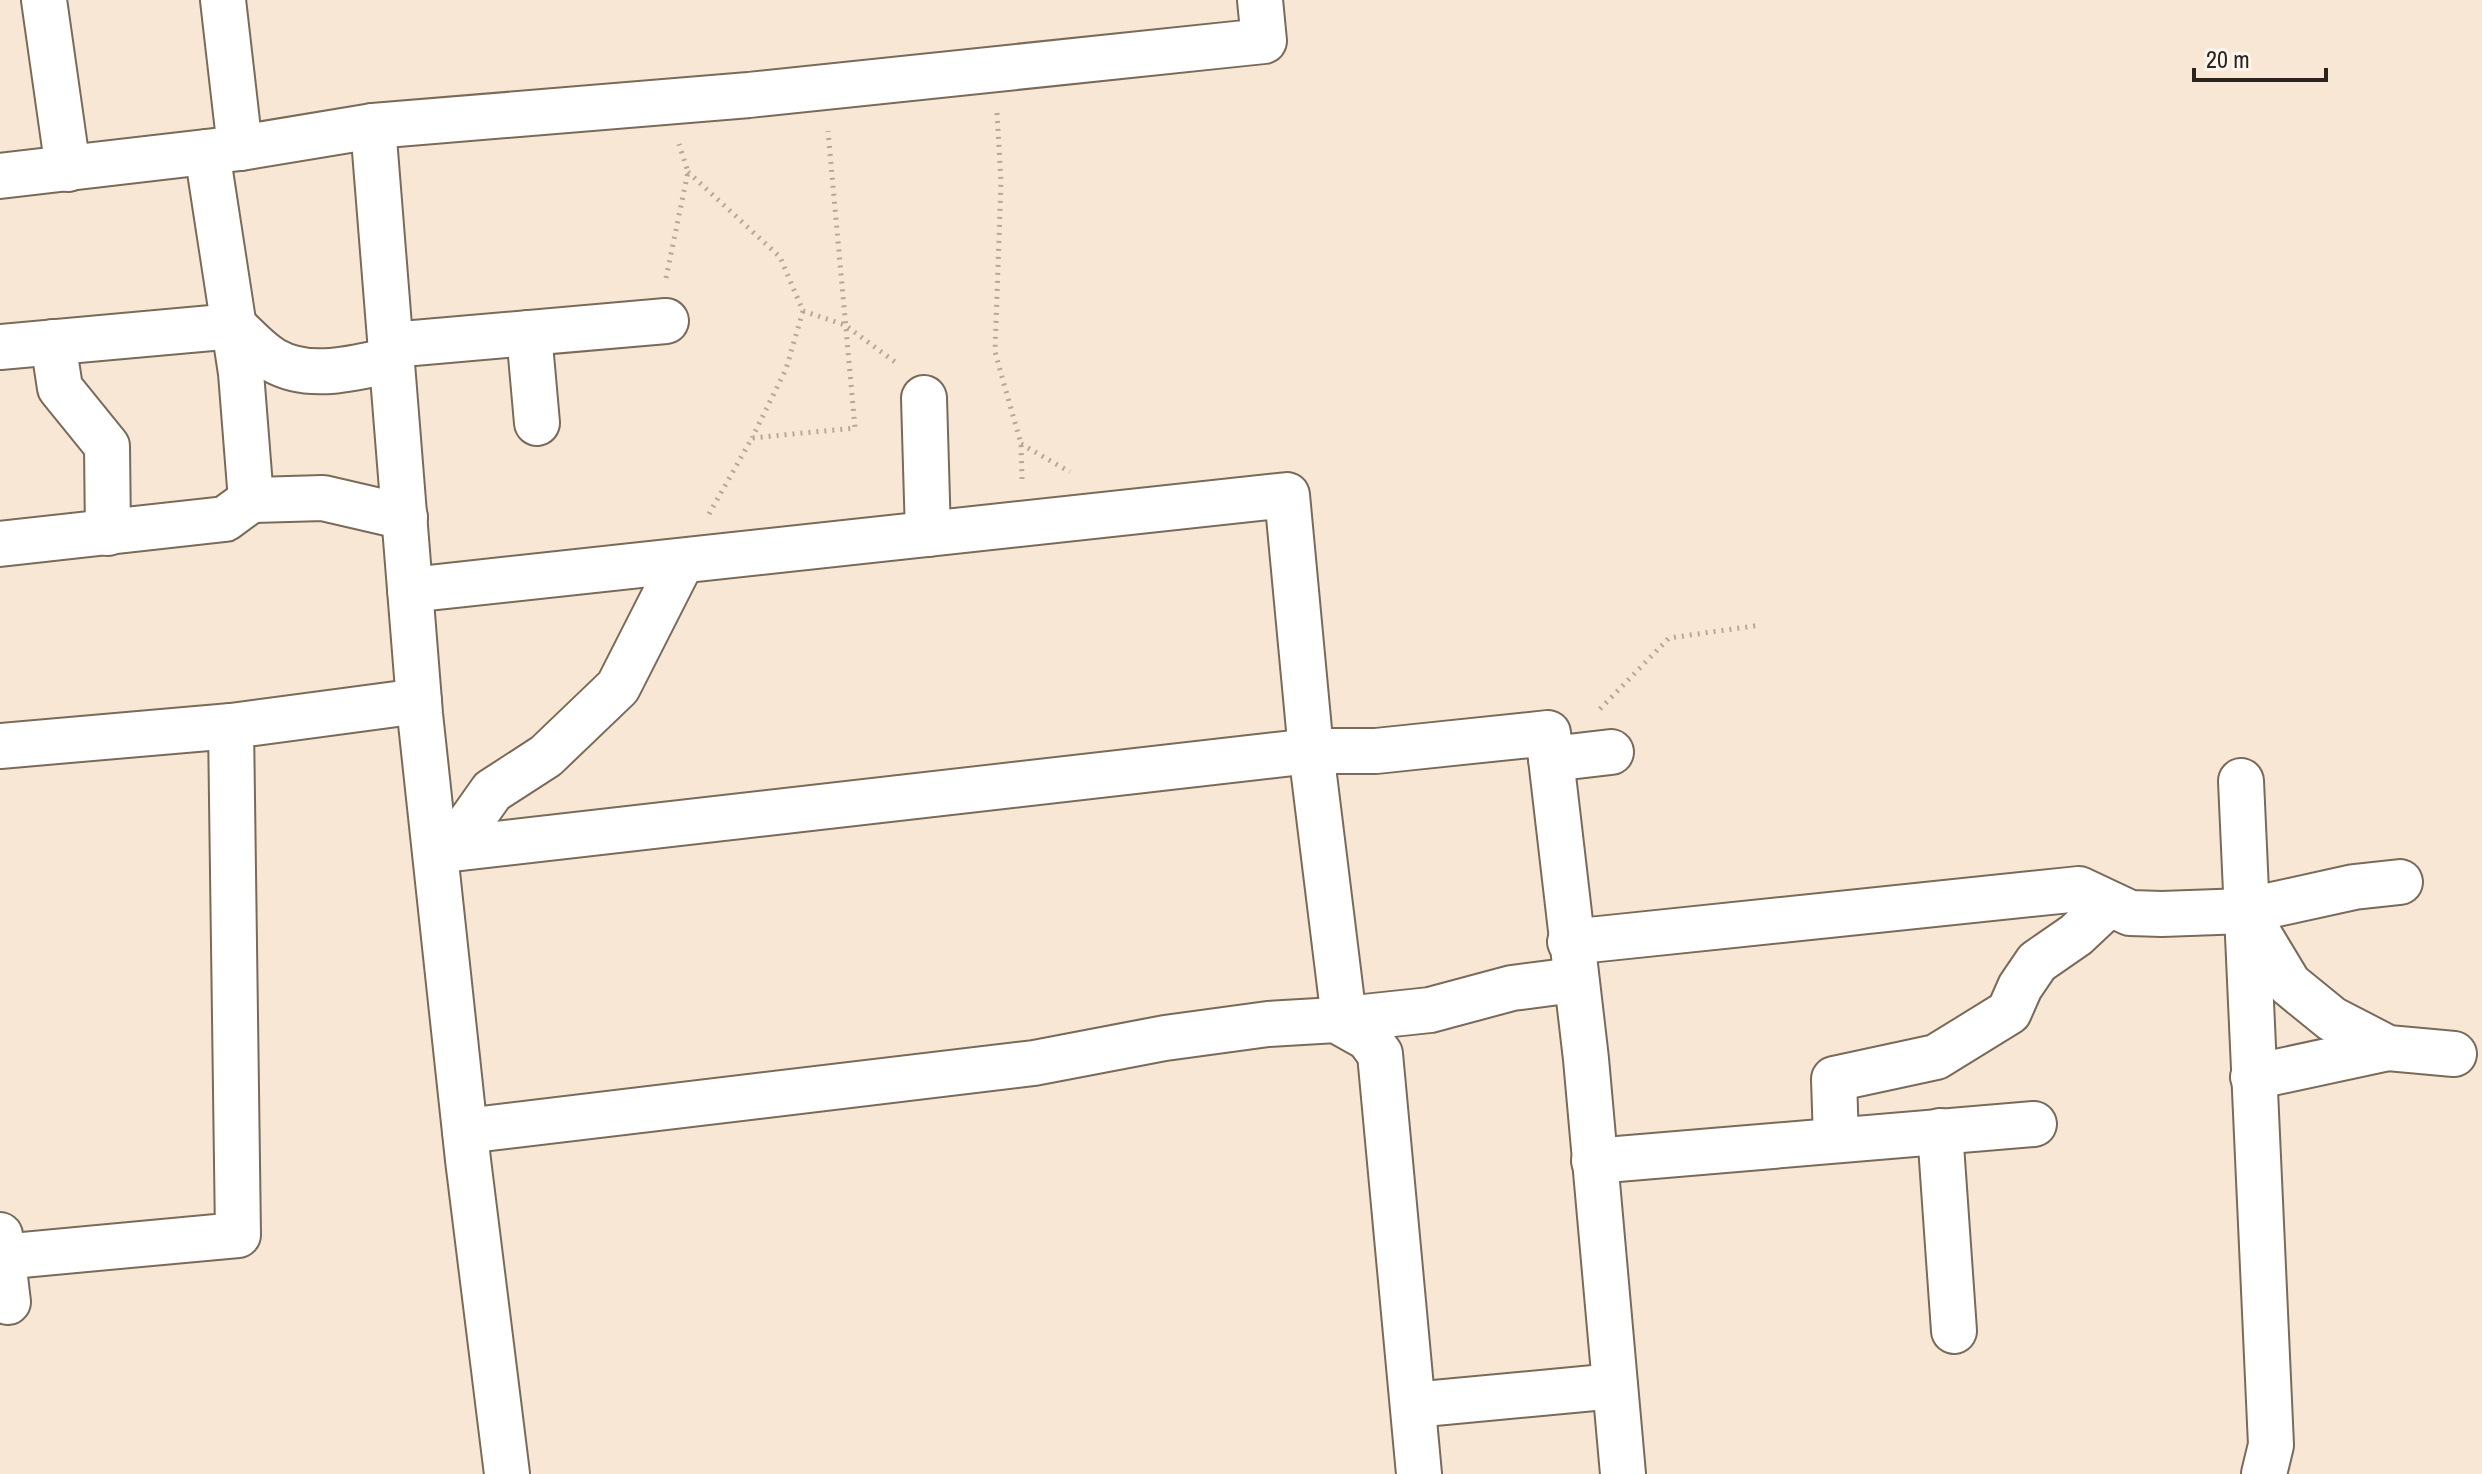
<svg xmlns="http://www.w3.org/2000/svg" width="2482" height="1474" font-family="'Archivo Narrow',sans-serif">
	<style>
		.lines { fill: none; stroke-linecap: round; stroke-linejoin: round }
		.street-casing { stroke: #796a59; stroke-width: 48 }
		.path { stroke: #b6a899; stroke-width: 5; stroke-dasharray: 2 6; stroke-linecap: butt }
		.street { stroke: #fff; stroke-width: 44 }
	</style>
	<rect width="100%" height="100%" fill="#f8e7d4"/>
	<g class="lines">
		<defs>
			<g id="street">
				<path d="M44 0 68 169"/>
				<path d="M223 0 240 148"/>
				<path d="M373 126 420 714 468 1160 507 1474"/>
				<path d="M0 176 240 148 373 126 749 95 1264 41 1260 0"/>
				<path d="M529 333 537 423"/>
				<path d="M53 342 60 388 107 446 108 533"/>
				<path d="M391 345 666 321"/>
				<path d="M0 347 234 326C246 337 259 352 273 360 309 381 354 368 392 360"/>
				<path d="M924 398 928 534"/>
				<path d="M251 500 323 498 405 517"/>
				<path d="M0 544 225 519 251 500 241 373 207 152"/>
				<path d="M410 590 1287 495 1311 751 1344 1019"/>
				<path d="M0 746 231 726 419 701"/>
				<path d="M1551 759 1611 752"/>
				<path d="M2241 781 2271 1445 2264 1474"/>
				<path d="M451 849 492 791 546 756 618 687 682 561"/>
				<path d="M435 851 1311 751H1376L1548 733 1586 1059 1623 1474"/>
				<path d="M2248 916 2289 984 2332 1019 2388 1048 2454 1054"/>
				<path d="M1570 942 2079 889 2130 913 2162 914 2245 911 2354 887 2400 882"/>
				<path d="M1336 1020 1430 1010 1512 988 1574 980"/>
				<path d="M2253 1077 2388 1048"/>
				<path d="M465 1131 1034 1063 1165 1038 1268 1024 1336 1020 1368 1038 1380 1054 1419 1474"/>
				<path d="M1940 1131 1954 1331"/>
				<path d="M1836 1140 1834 1079 1936 1057 2009 1012 2020 987 2037 962 2076 935 2109 904"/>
				<path d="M1594 1161 2034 1124"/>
				<path d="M0 1235 8 1302"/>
				<path d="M0 1257 238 1235 231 726"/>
				<path d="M1413 1405 1615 1386"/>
			</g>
		</defs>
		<use href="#street" class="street-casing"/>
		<g class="path">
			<path d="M997 113 1001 182 995 352 1021 444 1022 479"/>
			<path d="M688 172 780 257 803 311 786 369 752 438"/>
			<path d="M666 278 688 172 679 144"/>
			<path d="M803 311 845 325 899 365"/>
			<path d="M1021 444 1070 472"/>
			<path d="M709 514 752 438 855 428 828 131"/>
			<path d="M1600 709 1669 638 1761 625"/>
		</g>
		<use href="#street" class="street"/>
	</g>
	<path d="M2194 68v12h132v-12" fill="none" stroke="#2a241c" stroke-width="4"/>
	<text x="2206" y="68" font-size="24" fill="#2a241c" stroke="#fdf6ee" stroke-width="6" paint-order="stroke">20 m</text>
</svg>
